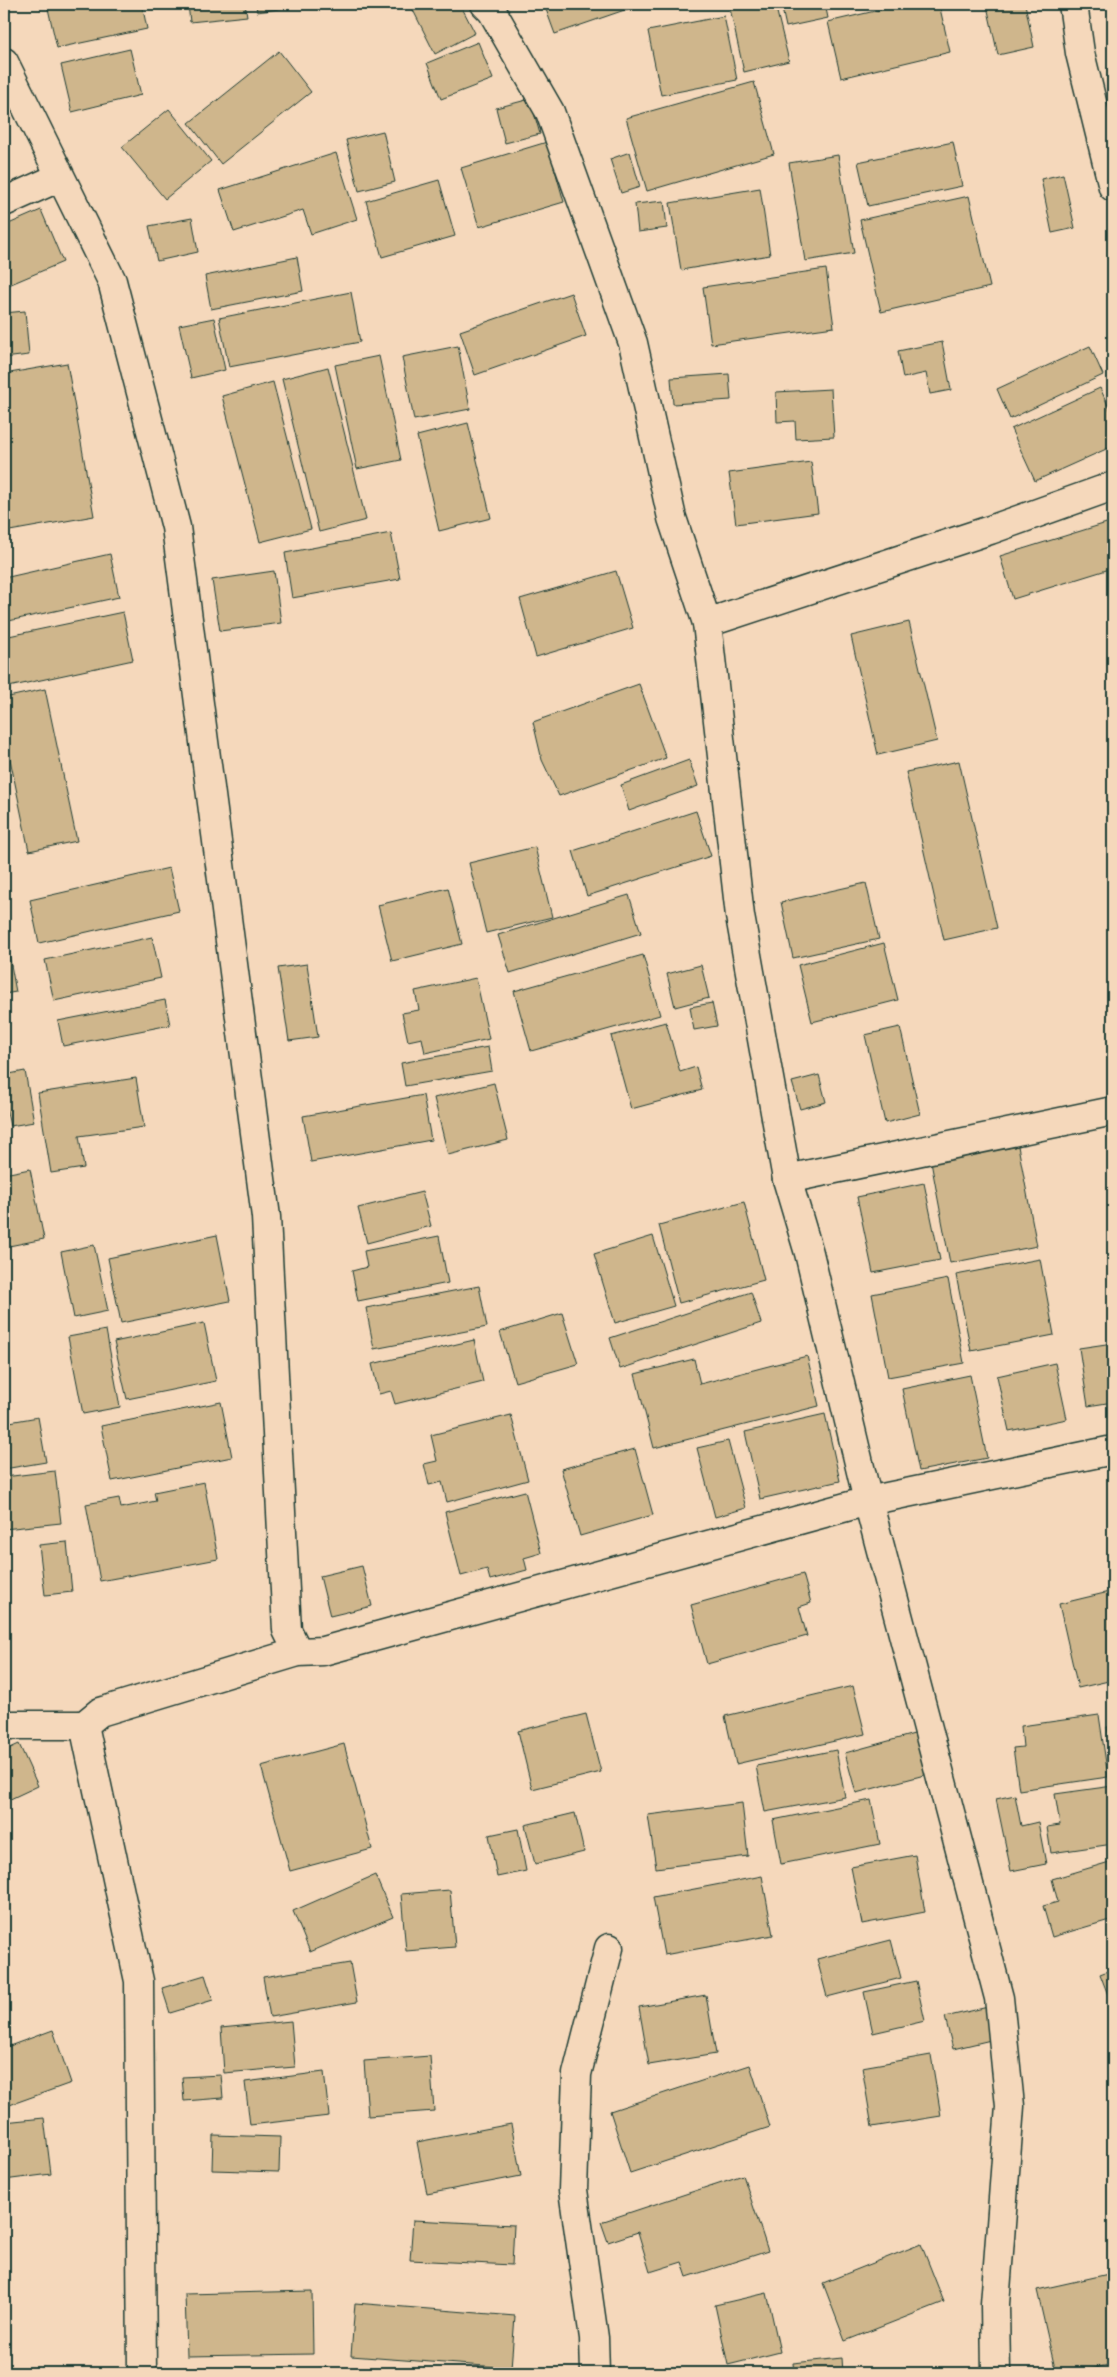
<svg xmlns="http://www.w3.org/2000/svg" width="1117" height="2377" font-family="Delius,sans-serif">
	<style>
		.building { fill: #cfb68c; stroke: #1f3d34 }
		.lines { fill: none; stroke-linecap: round; stroke-linejoin: round }
		.minor-casing { stroke: #1f3d34; stroke-width: 31 }
		.minor { stroke: #f5d8bb; stroke-width: 28 }
	</style>
	<rect width="100%" height="100%" fill="#f5d8bb"/>
	<filter id="ink" filterUnits="userSpaceOnUse"><feTurbulence type="fractalNoise" baseFrequency=".02" numOctaves="2"/><feDisplacementMap in="SourceGraphic" scale="10" xChannelSelector="R" yChannelSelector="G"/><feConvolveMatrix kernelMatrix="1 2 1 2 8 2 1 2 1" color-interpolation-filters="sRGB"/></filter>
	<g filter="url(#ink)">
		<g class="building">
			<path d="M47 4H142L147 29 57 48Z"/>
			<path d="M188 4H245L247 16 190 22Z"/>
			<path d="M256 4H316L257 12Z"/>
			<path d="M410 4H460L475 33 435 54Z"/>
			<path d="M544 4H639V5L555 34Z"/>
			<path d="M729 4H775L789 61 744 72Z"/>
			<path d="M781 4H825L828 18 786 27Z"/>
			<path d="M905 4H939L950 52 841 78 828 22Z"/>
			<path d="M995 4H1025L1034 47 998 55 987 6Z"/>
			<path d="M724 16 737 80 661 95 648 31Z"/>
			<path d="M478 42 493 79 441 99 427 63Z"/>
			<path d="M130 49 141 95 72 112 61 65Z"/>
			<path d="M279 51 311 92 221 164 189 123Z"/>
			<path d="M754 82 774 154 647 191 626 118Z"/>
			<path d="M530 99 540 134 505 143 496 108Z"/>
			<path d="M169 109 211 161 165 199 122 147Z"/>
			<path d="M383 131 395 182 359 191 346 140Z"/>
			<path d="M547 142 564 202 479 227 461 168Z"/>
			<path d="M953 142 962 186 868 206 858 162Z"/>
			<path d="M630 152 640 187 621 193 610 159Z"/>
			<path d="M336 153 357 219 311 234 303 210 234 232 220 190Z"/>
			<path d="M838 155 854 253 805 261 789 163Z"/>
			<path d="M1063 174 1075 228 1052 233 1041 179Z"/>
			<path d="M439 180 455 236 382 257 366 201Z"/>
			<path d="M760 188 770 255 681 270 670 203Z"/>
			<path d="M969 196 990 287 881 312 860 220Z"/>
			<path d="M664 201 667 228 638 232 635 204Z"/>
			<path d="M41 210 63 262 4 287V226Z"/>
			<path d="M192 218 198 252 157 261 149 226Z"/>
			<path d="M297 257 303 291 211 309 205 276Z"/>
			<path d="M826 269 834 327 711 344 703 287Z"/>
			<path d="M351 292 360 342 229 367 219 318Z"/>
			<path d="M571 293 586 336 475 375 460 331Z"/>
			<path d="M25 311 29 355 4 358V313Z"/>
			<path d="M214 318 225 370 191 378 179 325Z"/>
			<path d="M942 342 951 390 930 394 926 373 903 378 898 351Z"/>
			<path d="M458 346 470 409 414 420 402 357Z"/>
			<path d="M1090 346 1103 375 1010 419 997 389Z"/>
			<path d="M379 356 401 460 357 469 335 365Z"/>
			<path d="M67 363 94 516 4 532V374Z"/>
			<path d="M328 367 366 520 319 532 282 379Z"/>
			<path d="M729 374 731 400 673 404 671 378Z"/>
			<path d="M273 382 311 529 260 542 222 396Z"/>
			<path d="M1100 388 1113 416V446L1035 481 1011 429Z"/>
			<path d="M831 389 834 437 796 439 795 421 777 422 776 392Z"/>
			<path d="M468 423 491 518 439 531 417 436Z"/>
			<path d="M811 462 818 513 736 524 729 473Z"/>
			<path d="M1113 521V568L1013 599 1000 556Z"/>
			<path d="M391 533 400 579 292 598 285 553Z"/>
			<path d="M110 554 119 597 4 622V578Z"/>
			<path d="M274 571 281 623 220 631 212 580Z"/>
			<path d="M616 571 633 628 536 657 520 599Z"/>
			<path d="M123 612 133 660 4 688V637Z"/>
			<path d="M909 622 937 741 878 755 851 636Z"/>
			<path d="M639 684 666 758 559 796 542 760 533 722Z"/>
			<path d="M45 689 77 841 29 851 4 730V698Z"/>
			<path d="M689 760 698 786 629 811 621 785Z"/>
			<path d="M959 761 997 928 944 940 906 772Z"/>
			<path d="M696 811 711 856 587 896 573 851Z"/>
			<path d="M535 847 552 917 486 933 469 863Z"/>
			<path d="M169 868 179 911 39 943 30 900Z"/>
			<path d="M866 883 879 939 793 958 781 902Z"/>
			<path d="M448 888 462 944 392 961 378 905Z"/>
			<path d="M629 895 641 933 510 973 498 935Z"/>
			<path d="M4 927 16 992 4 994Z"/>
			<path d="M152 937 161 978 54 1001 45 960Z"/>
			<path d="M884 943 898 1000 812 1022 798 965Z"/>
			<path d="M643 955 660 1015 531 1051 514 991Z"/>
			<path d="M307 964 318 1037 289 1041 278 968Z"/>
			<path d="M701 965 709 998 675 1007 667 974Z"/>
			<path d="M476 978 489 1039 425 1053 422 1038 408 1041 402 1013 419 1010 415 991Z"/>
			<path d="M165 1000 170 1025 63 1046 58 1021Z"/>
			<path d="M712 1003 717 1026 694 1030 690 1007Z"/>
			<path d="M666 1022 680 1072 696 1067 702 1090 631 1109 611 1036Z"/>
			<path d="M900 1027 920 1114 885 1123 865 1035Z"/>
			<path d="M488 1047 492 1071 405 1086 401 1063Z"/>
			<path d="M25 1071 34 1122 10 1126 6 1108 4 1109V1075Z"/>
			<path d="M819 1075 826 1102 800 1109 792 1082Z"/>
			<path d="M136 1078 144 1127 79 1136 84 1168 51 1173 38 1093Z"/>
			<path d="M494 1083 508 1140 448 1155 434 1098Z"/>
			<path d="M423 1095 431 1140 311 1162 303 1116Z"/>
			<path d="M1018 1146 1037 1246 950 1263 931 1162Z"/>
			<path d="M30 1169 44 1239 4 1247V1174Z"/>
			<path d="M924 1183 940 1260 873 1273 857 1197Z"/>
			<path d="M422 1192 431 1226 367 1243 358 1208Z"/>
			<path d="M744 1202 764 1280 679 1303 659 1225Z"/>
			<path d="M217 1235 230 1301 121 1323 108 1258Z"/>
			<path d="M439 1236 448 1283 358 1301 352 1271 367 1267 364 1251Z"/>
			<path d="M653 1236 674 1306 615 1323 594 1254Z"/>
			<path d="M94 1245 108 1311 74 1318 61 1252Z"/>
			<path d="M1040 1259 1054 1335 971 1351 956 1275Z"/>
			<path d="M948 1279 964 1363 888 1377 872 1294Z"/>
			<path d="M479 1286 487 1327 374 1349 366 1308Z"/>
			<path d="M751 1292 761 1323 620 1369 610 1338Z"/>
			<path d="M562 1313 578 1364 515 1382 500 1332Z"/>
			<path d="M204 1323 216 1381 127 1399 114 1342Z"/>
			<path d="M106 1330 120 1407 83 1414 68 1337Z"/>
			<path d="M474 1340 483 1382 395 1404 391 1391 379 1394 372 1364Z"/>
			<path d="M1113 1343V1402L1088 1406 1079 1348Z"/>
			<path d="M807 1356 819 1406 654 1448 635 1374 694 1359 700 1384Z"/>
			<path d="M1055 1363 1067 1419 1009 1431 997 1376Z"/>
			<path d="M970 1375 987 1458 919 1471 902 1389Z"/>
			<path d="M221 1402 232 1457 112 1481 101 1426Z"/>
			<path d="M825 1414 840 1481 760 1499 745 1432Z"/>
			<path d="M511 1415 528 1480 447 1502 442 1482 429 1485 424 1464 437 1461 431 1435Z"/>
			<path d="M38 1417 46 1462 4 1469V1423Z"/>
			<path d="M728 1441 746 1508 715 1517 697 1448Z"/>
			<path d="M635 1449 653 1515 580 1536 561 1469Z"/>
			<path d="M55 1471 61 1523 4 1529V1477Z"/>
			<path d="M204 1482 218 1559 100 1581 86 1504 119 1498 121 1508 156 1501 154 1492Z"/>
			<path d="M525 1491 541 1553 524 1558 527 1570 490 1580 487 1569 461 1576 445 1512Z"/>
			<path d="M67 1542 72 1592 45 1595 39 1545Z"/>
			<path d="M362 1566 372 1606 330 1616 320 1576Z"/>
			<path d="M803 1574 811 1603 799 1607 807 1636 707 1664 691 1605Z"/>
			<path d="M1113 1591V1680L1078 1688 1059 1604Z"/>
			<path d="M853 1686 865 1734 736 1764 725 1716Z"/>
			<path d="M586 1714 601 1772 532 1789 518 1731Z"/>
			<path d="M1099 1715 1108 1777 1019 1790 1013 1748 1023 1747 1021 1726Z"/>
			<path d="M1113 1726V1763L1107 1727Z"/>
			<path d="M925 1731 936 1772 856 1793 845 1753Z"/>
			<path d="M19 1744 38 1786 4 1802V1751Z"/>
			<path d="M344 1744 372 1849 290 1871 261 1766Z"/>
			<path d="M836 1750 845 1797 765 1812 756 1766Z"/>
			<path d="M1113 1786V1844L1051 1853 1047 1827 1060 1825 1055 1794Z"/>
			<path d="M1015 1795 1021 1826 1038 1822 1046 1864 1011 1871 996 1799Z"/>
			<path d="M871 1800 880 1844 781 1864 773 1820Z"/>
			<path d="M742 1803 748 1856 656 1868 648 1815Z"/>
			<path d="M575 1813 584 1852 535 1864 525 1825Z"/>
			<path d="M518 1829 526 1871 497 1877 489 1835Z"/>
			<path d="M915 1855 925 1912 862 1924 851 1867Z"/>
			<path d="M1113 1861V1919L1052 1937 1043 1906 1058 1902 1052 1879Z"/>
			<path d="M375 1875 393 1917 310 1952 293 1911Z"/>
			<path d="M762 1876 773 1935 664 1955 653 1897Z"/>
			<path d="M450 1890 455 1947 406 1951 401 1894Z"/>
			<path d="M891 1940 901 1978 827 1997 817 1959Z"/>
			<path d="M350 1963 357 2002 270 2017 263 1977Z"/>
			<path d="M1113 1969V2008L1100 1974Z"/>
			<path d="M205 1975 213 2000 170 2013 162 1988Z"/>
			<path d="M916 1981 925 2021 873 2033 864 1992Z"/>
			<path d="M706 1995 716 2054 649 2065 639 2007Z"/>
			<path d="M988 2007 995 2039 953 2049 945 2017Z"/>
			<path d="M291 2021 295 2067 224 2073 221 2028Z"/>
			<path d="M53 2030 71 2083 4 2107V2048Z"/>
			<path d="M931 2055 941 2116 872 2127 862 2067Z"/>
			<path d="M430 2056 434 2111 368 2116 364 2061Z"/>
			<path d="M750 2065 770 2127 630 2173 610 2111Z"/>
			<path d="M324 2072 329 2116 250 2125 245 2082Z"/>
			<path d="M221 2075 223 2098 184 2101 182 2077Z"/>
			<path d="M44 2118 51 2174 4 2180V2122Z"/>
			<path d="M511 2124 521 2176 427 2194 417 2142Z"/>
			<path d="M213 2135 280 2137 279 2172 212 2170Z"/>
			<path d="M743 2175 768 2251 687 2277 682 2262 650 2272 638 2232 608 2242 601 2222Z"/>
			<path d="M413 2220 514 2225 512 2265 410 2260Z"/>
			<path d="M921 2244 944 2302 845 2341 823 2283Z"/>
			<path d="M1113 2273V2364L1073 2373H1056L1037 2290Z"/>
			<path d="M312 2291 313 2354 187 2356 185 2294Z"/>
			<path d="M767 2293 780 2352 728 2365 715 2305Z"/>
			<path d="M355 2303 515 2316 511 2368 351 2356Z"/>
			<path d="M4 2315 8 2331 4 2333Z"/>
			<path d="M842 2358 843 2373H794L793 2363Z"/>
			<path d="M327 2367 328 2373H290Z"/>
			<path d="M771 2368 772 2373H746Z"/>
		</g>
		<g class="lines">
			<defs>
				<g id="minor">
					<path d="M485 4 492 11 550 112 633 343 672 518 707 623 740 916 787 1179 809 1253 868 1501 999 1998 1010 2106 995 2304 996 2373"/>
					<path d="M1073 4 1080 53 1113 187"/>
					<path d="M4 62 112 281 176 527 266 1217 287 1630 298 1652"/>
					<path d="M4 202 60 177"/>
					<path d="M707 623 990 530 1113 486"/>
					<path d="M787 1179 1113 1111"/>
					<path d="M4 1725H84L100 1712 298 1652 323 1651 868 1501 1113 1450"/>
					<path d="M84 1725 139 1981 142 2373"/>
					<path d="M595 2373 594 2338 573 2190 577 2074 609 1948"/>
				</g>
			</defs>
			<use href="#minor" class="minor-casing"/>
			<use href="#minor" class="minor"/>
		</g>
	</g>
	<rect width="1117" height="2377" fill="none" stroke="#f5d8bb" stroke-width="20"/>
	<rect x="10" y="10" width="1097" height="2357" fill="none" stroke="#1f3d34" stroke-width="2" filter="url(#ink)"/>
</svg>
